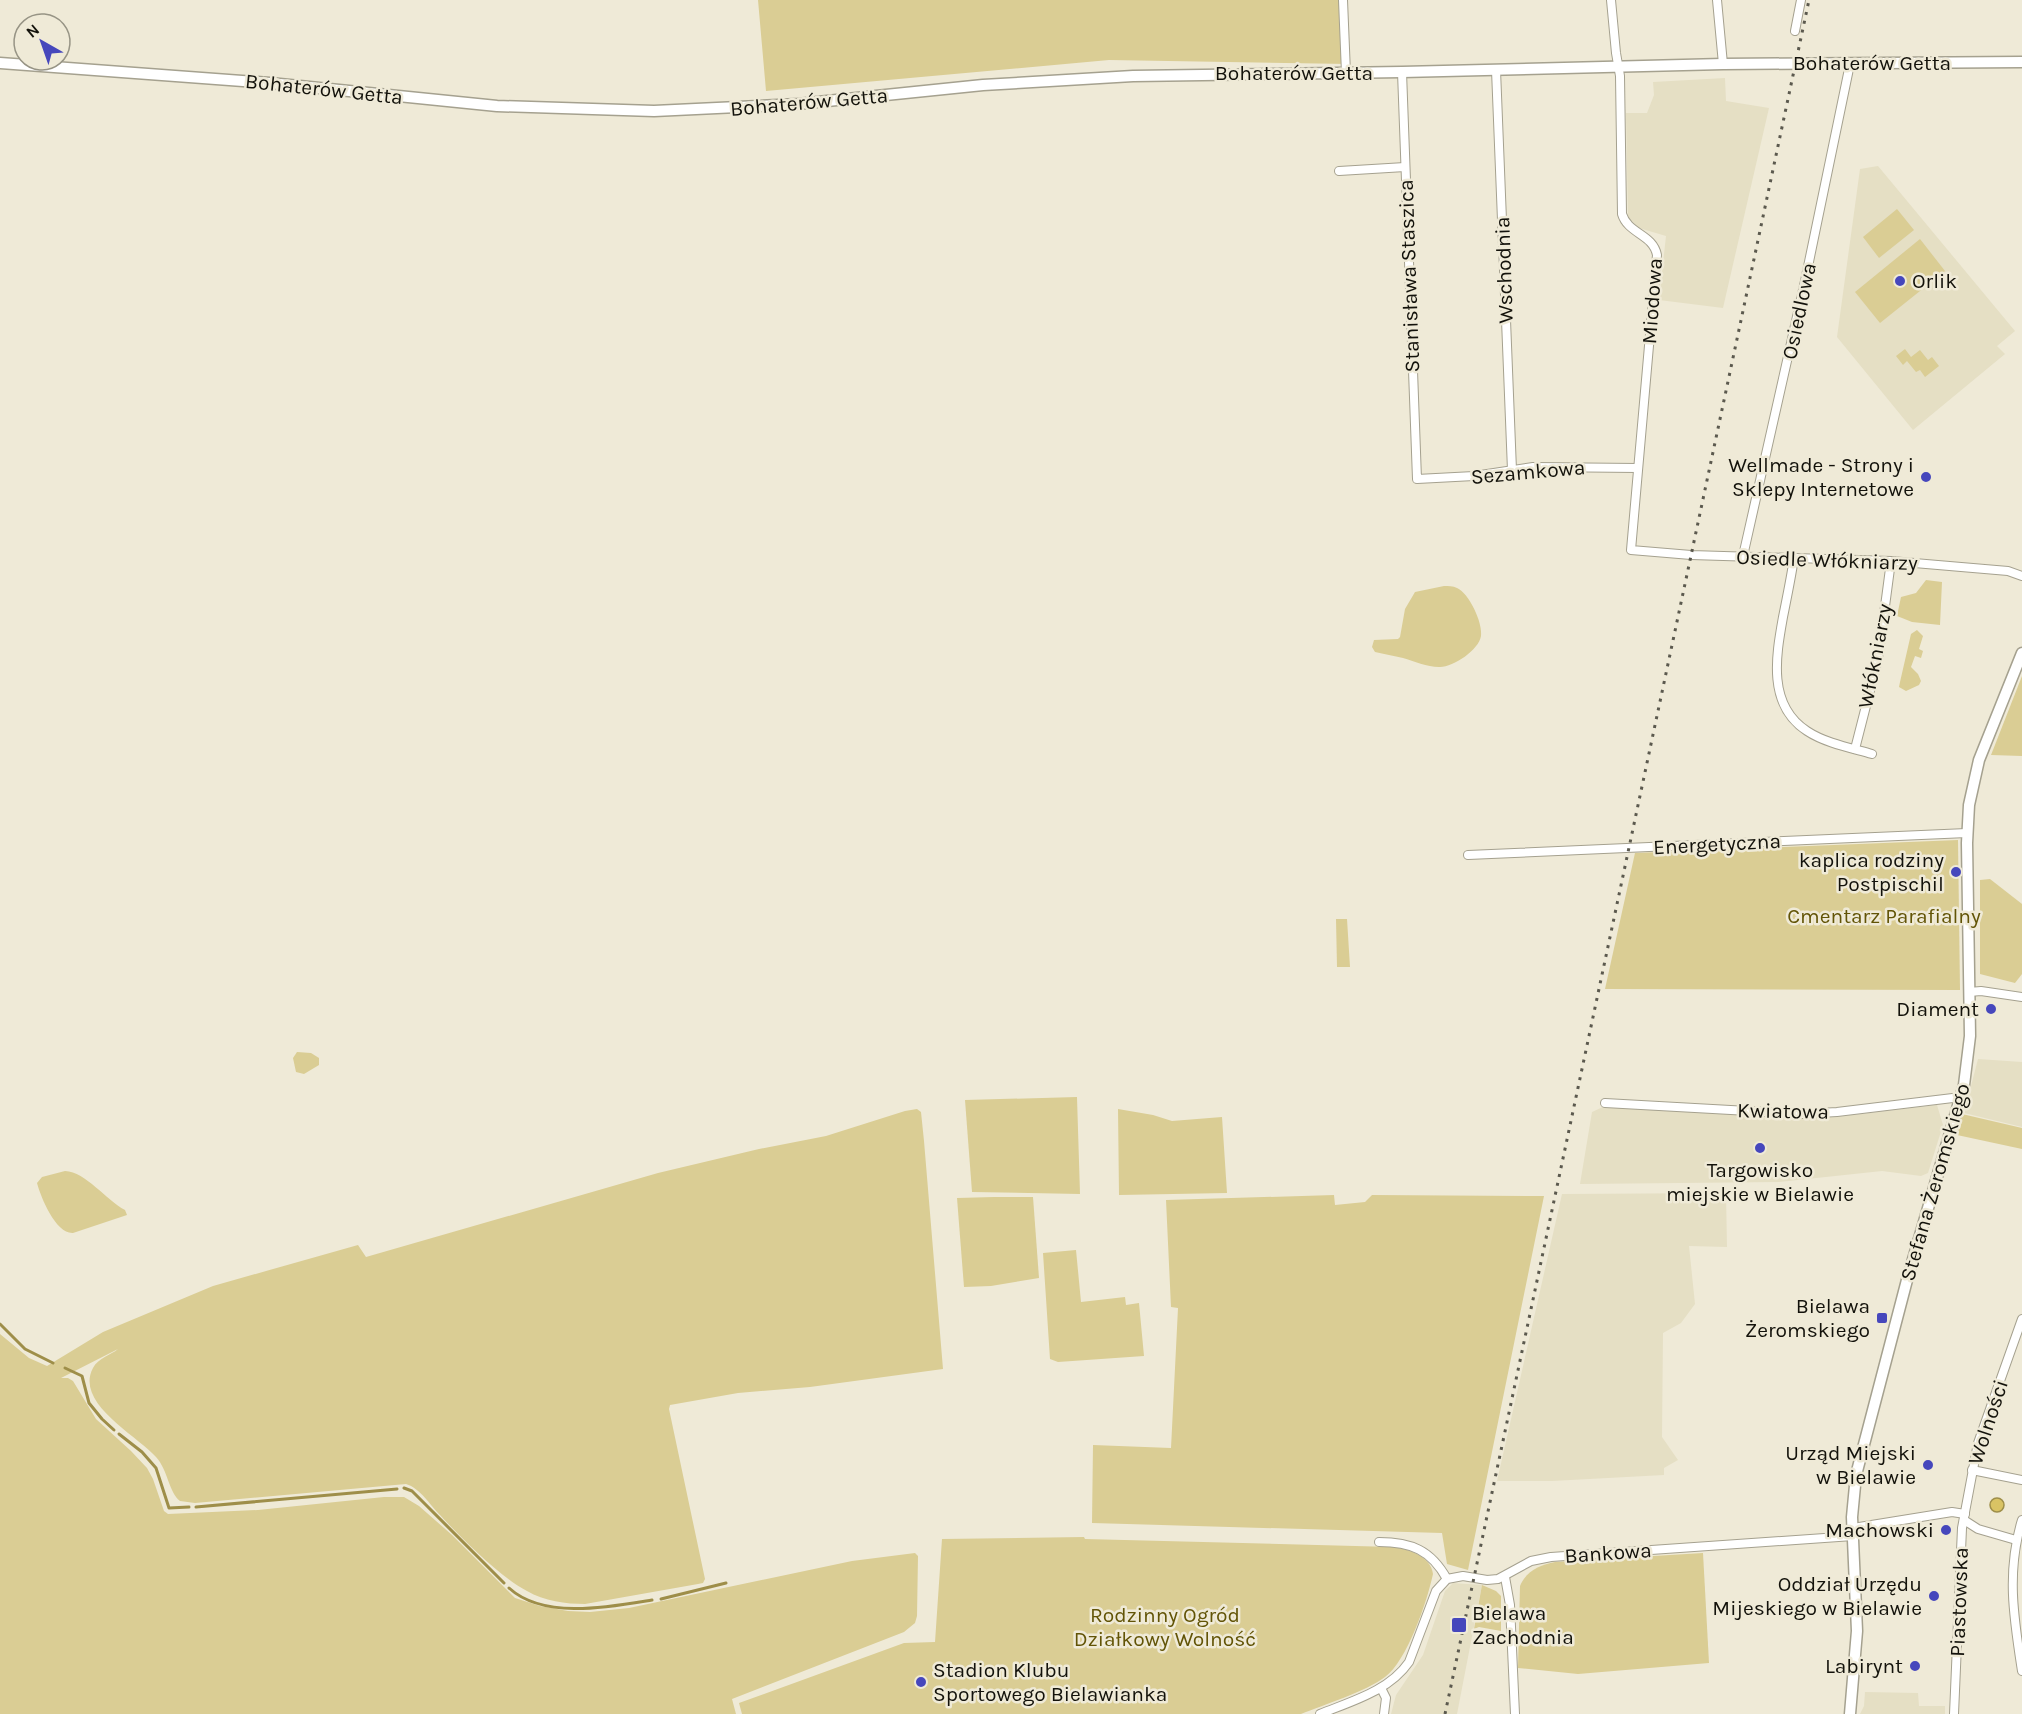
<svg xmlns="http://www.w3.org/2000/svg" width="2022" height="1714" font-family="Karla,sans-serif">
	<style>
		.built { fill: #e5dfc4 }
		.green { fill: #dacd94 }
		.water { fill: #d9c364; stroke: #9e8e49; stroke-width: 1.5 }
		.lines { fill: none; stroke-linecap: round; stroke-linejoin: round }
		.stream { stroke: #9e8e49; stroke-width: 3 }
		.minor-casing { stroke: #a5a18f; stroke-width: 10 }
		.tertiary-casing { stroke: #a5a18f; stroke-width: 13 }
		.minor { stroke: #fff; stroke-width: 8 }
		.tertiary { stroke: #fff; stroke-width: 10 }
		.rail { stroke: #5b594e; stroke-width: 3; stroke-dasharray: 3 6; stroke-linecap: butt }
		.poi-dot { fill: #4647bc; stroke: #efead7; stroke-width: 2 }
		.labels { text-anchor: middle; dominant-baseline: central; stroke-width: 5; stroke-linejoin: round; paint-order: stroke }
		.street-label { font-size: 21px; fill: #13120b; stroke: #efead7 }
		.poi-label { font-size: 21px; fill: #13120b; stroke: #efead7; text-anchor: end }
		.park-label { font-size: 21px; fill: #625406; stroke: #efead7 }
	</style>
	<rect width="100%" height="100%" fill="#efead7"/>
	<g class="built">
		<path d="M1725 78 1726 101 1769 108 1723 308 1659 300 1666 236 1639 228 1628 217 1626 113H1647L1654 95 1653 82Z"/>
		<path d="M1878 166 2015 331 1997 346 2005 354 1913 430 1837 337 1860 169Z"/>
		<path d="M1978 1059 2022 1062V1127L1964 1113Z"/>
		<path d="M1937 1105 1943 1125 1928 1173 1921 1176 1882 1171 1779 1182 1580 1184 1592 1112 1605 1106 1799 1118 1835 1117Z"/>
		<path d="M1726 1193 1727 1247 1689 1246 1695 1304 1681 1323 1663 1333 1662 1437 1678 1460 1664 1468V1475L1552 1481H1497L1562 1194Z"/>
		<path d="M1453 1583 1482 1585 1457 1714H1391L1396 1695 1423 1655 1445 1591Z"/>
		<path d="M1865 1692 1918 1693 1919 1706H1945V1714H1860L1864 1706Z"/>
	</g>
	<g class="green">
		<path d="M758 0H1347L1348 64 1109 60 766 91Z"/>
		<path d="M1897 209 1914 230 1879 258 1863 237Z"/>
		<path d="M1920 239 1945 271 1880 323 1855 292Z"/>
		<path d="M1905 349 1911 357 1920 350 1928 360 1932 357 1939 366 1925 377 1920 370 1916 372 1907 361 1903 365 1896 356Z"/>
		<path d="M1926 580 1942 582 1940 625 1912 622 1897 616 1901 597 1916 593Z"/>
		<path d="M1444 586C1448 586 1453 586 1457 588 1469 593 1483 623 1481 636 1479 650 1452 668 1439 667 1427 667 1414 661 1403 658 1394 656 1384 654 1375 652L1372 647 1374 640 1398 639 1400 637 1405 609 1415 592Z"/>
		<path d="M1917 630 1923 636 1919 649 1923 651 1921 658 1915 656 1911 667 1918 674 1921 681 1919 685 1906 691 1899 687 1900 682 1911 634Z"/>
		<path d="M2022 676V756L1991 755Z"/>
		<path d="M1958 840 1960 990 1605 989 1635 853Z"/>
		<path d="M1990 879 2022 904V974L2015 983 1980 974V880Z"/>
		<path d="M1336 919H1347L1350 967H1337Z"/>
		<path d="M297 1052 311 1053 319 1058V1065L304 1074 296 1072 293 1058Z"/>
		<path d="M1077 1097 1080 1194 972 1192 965 1100Z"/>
		<path d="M917 1109 921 1112 924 1141 943 1369 810 1387 738 1393 670 1405 669 1409 705 1579 703 1583 698 1584 585 1604C566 1604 544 1601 527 1591 501 1578 460 1537 440 1515 430 1505 420 1488 406 1484L195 1503 180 1501C169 1493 168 1470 156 1457 138 1436 74 1403 93 1368 98 1358 111 1355 118 1349L61 1378H68L73 1381 96 1419 131 1451 147 1468 153 1479 164 1511 168 1514 258 1510 384 1497H404L419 1506 452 1535 515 1598 540 1606 568 1611 590 1612 629 1608 852 1561 915 1553 918 1556 917 1616 915 1623 904 1632 732 1699 736 1714H0V1334L29 1358 47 1366 103 1332 213 1286 358 1245 366 1257 658 1173 759 1149 826 1136 905 1111Z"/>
		<path d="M1118 1109 1153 1115 1172 1121 1222 1117 1227 1193 1119 1195Z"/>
		<path d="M1962 1114 2022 1128V1149L1957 1135Z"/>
		<path d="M65 1171C86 1172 106 1200 125 1210L127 1215 73 1233C56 1234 41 1198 37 1183L42 1177Z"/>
		<path d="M1334 1195 1335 1205 1365 1202 1372 1195 1544 1196 1468 1570 1447 1564 1442 1533 1092 1523 1093 1445 1171 1448 1178 1308 1171 1307 1166 1200Z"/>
		<path d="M994 1197H1033L1039 1278 991 1286 964 1287 957 1198Z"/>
		<path d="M1076 1250 1081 1302 1125 1297 1126 1305 1139 1303 1144 1356 1058 1362 1050 1359 1043 1253Z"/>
		<path d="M1084 1537 1085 1539 1393 1547C1408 1549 1431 1556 1433 1574 1427 1602 1407 1661 1385 1677 1367 1691 1323 1705 1301 1714H742L739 1703 904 1643 935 1642 942 1539Z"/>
		<path d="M1703 1553 1709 1663 1578 1674 1518 1668 1520 1586C1526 1571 1540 1565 1555 1562Z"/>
		<path d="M1482 1585 1496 1591 1501 1596V1631L1479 1627 1474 1629Z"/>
	</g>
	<circle class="water" cx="1997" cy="1505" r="7"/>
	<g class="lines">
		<g class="stream">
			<path d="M0 1324 25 1349 53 1363"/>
			<path d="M65 1368 82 1376 89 1403 102 1419 114 1430"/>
			<path d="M119 1434 142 1452 156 1468 169 1508 189 1507"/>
			<path d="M404 1488 412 1491 504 1583"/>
			<path d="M196 1507 397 1489"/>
			<path d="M509 1588C544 1620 610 1607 652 1600"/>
			<path d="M661 1599 726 1583"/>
		</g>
		<defs>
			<g id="minor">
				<path d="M1343 0 1346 73"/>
				<path d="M1611 0 1616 53 1620 76 1622 214C1628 234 1653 234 1657 255L1631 550 1691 555 1891 561 2008 571 2022 576"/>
				<path d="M1717 0 1723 64"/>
				<path d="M1795 31 1801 0"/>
				<path d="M1496 70 1512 470"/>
				<path d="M1402 72 1417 479 1474 476 1533 467 1638 468"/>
				<path d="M1339 171 1405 167"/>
				<path d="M1743 556 1805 281 1850 64"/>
				<path d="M1794 558C1791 578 1787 597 1783 617 1776 656 1767 705 1807 731 1825 743 1851 748 1872 754"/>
				<path d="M1855 749 1878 659 1891 561"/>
				<path d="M1468 855 1967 833"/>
				<path d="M1969 992 1981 991 2022 997"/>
				<path d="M1605 1103 1801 1114 1837 1112 1961 1097"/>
				<path d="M1972 1470 2022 1480"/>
				<path d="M1964 1520 1978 1529 2016 1540"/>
				<path d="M2022 1520C2006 1572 2014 1619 2022 1671"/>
				<path d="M1853 1528 1952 1512 1965 1514"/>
				<path d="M1379 1542C1411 1542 1431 1550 1447 1579"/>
				<path d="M1505 1577 1510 1605 1515 1714"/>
				<path d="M1381 1688 1386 1698 1384 1714"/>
				<path d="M1320 1714C1352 1701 1389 1691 1409 1662L1436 1591 1447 1579 1463 1576 1487 1580 1498 1579 1531 1561 1551 1557 1853 1536"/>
				<path d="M1954 1714 1962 1528 1978 1443 2022 1319"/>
			</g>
			<g id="tertiary">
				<path d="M0 63 270 83 497 106 654 111 798 104 983 85 1133 76 1402 72 1723 64 2022 62"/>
				<path d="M1850 1714 1857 1631 1852 1517 1856 1475 1907 1280 1964 1085 1970 1036 1967 843 1969 805 1979 760 2022 653"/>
			</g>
		</defs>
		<use href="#minor" class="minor-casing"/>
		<use href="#tertiary" class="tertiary-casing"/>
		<use href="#minor" class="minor"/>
		<use href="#tertiary" class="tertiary"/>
		<path class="rail" d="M1445 1714 1809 0"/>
	</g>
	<g class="poi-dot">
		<circle cx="1900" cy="281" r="6"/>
		<circle cx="1926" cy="477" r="6"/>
		<circle cx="1956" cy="872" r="6"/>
		<circle cx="1991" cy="1009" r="6"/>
		<circle cx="1760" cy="1148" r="6"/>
		<rect x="1876" y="1312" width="12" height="12" rx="3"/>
		<circle cx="1928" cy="1465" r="6"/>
		<circle cx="1946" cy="1530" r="6"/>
		<circle cx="1934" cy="1596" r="6"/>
		<rect x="1451" y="1617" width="16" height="16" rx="3"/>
		<circle cx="1915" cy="1666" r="6"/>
		<circle cx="921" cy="1682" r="6"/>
	</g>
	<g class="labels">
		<g class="street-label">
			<text x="1872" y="63">Bohaterów Getta</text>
			<text x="1294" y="73">Bohaterów Getta</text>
			<text transform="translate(324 89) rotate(6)">Bohaterów Getta</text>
			<text transform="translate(809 102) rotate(-5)">Bohaterów Getta</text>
			<text transform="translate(1504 270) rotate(-92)">Wschodnia</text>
			<text transform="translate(1409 276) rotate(-92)">Stanisława Staszica</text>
			<text transform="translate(1652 301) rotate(-86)">Miodowa</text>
			<text transform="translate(1799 311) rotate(-78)">Osiedlowa</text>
			<text transform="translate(1528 472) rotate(-5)">Sezamkowa</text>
			<text transform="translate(1827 560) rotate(2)">Osiedle Włókniarzy</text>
			<text transform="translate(1875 656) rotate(-79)">Włókniarzy</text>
			<text transform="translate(1717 844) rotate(-3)">Energetyczna</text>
			<text transform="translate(1783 1111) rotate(1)">Kwiatowa</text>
			<text transform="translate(1935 1182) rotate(-74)">Stefana Żeromskiego</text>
			<text transform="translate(1988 1422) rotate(-72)">Wolności</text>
			<text transform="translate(1608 1553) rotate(-4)">Bankowa</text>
			<text transform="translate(1959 1602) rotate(-88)">Piastowska</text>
		</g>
		<g class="poi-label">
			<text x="1912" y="281" text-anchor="start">Orlik</text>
			<text x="1914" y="465">Wellmade - Strony i<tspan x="1914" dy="24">Sklepy Internetowe</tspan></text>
			<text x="1944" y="860">kaplica rodziny<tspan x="1944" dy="24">Postpischil</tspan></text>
			<text x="1979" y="1009">Diament</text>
			<text x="1760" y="1170" text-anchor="middle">Targowisko<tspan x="1760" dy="24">miejskie w Bielawie</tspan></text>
			<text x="1870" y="1306">Bielawa<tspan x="1870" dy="24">Żeromskiego</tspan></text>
			<text x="1916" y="1453">Urząd Miejski<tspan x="1916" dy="24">w Bielawie</tspan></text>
			<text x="1934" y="1530">Machowski</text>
			<text x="1922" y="1584">Oddział Urzędu<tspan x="1922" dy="24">Mijeskiego w Bielawie</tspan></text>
			<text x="1472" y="1613" text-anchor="start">Bielawa<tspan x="1472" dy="24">Zachodnia</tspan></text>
			<text x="1903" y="1666">Labirynt</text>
			<text x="933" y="1670" text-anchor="start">Stadion Klubu<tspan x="933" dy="24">Sportowego Bielawianka</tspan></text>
		</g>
		<g class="park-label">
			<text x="1884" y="916">Cmentarz Parafialny</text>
			<text x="1165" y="1615">Rodzinny Ogród<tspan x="1165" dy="24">Działkowy Wolność</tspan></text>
		</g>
	</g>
	<g transform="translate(42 42) rotate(320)"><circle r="28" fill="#efead7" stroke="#979485" stroke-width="1.5"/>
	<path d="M0-4.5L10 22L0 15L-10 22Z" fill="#4647bc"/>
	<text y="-9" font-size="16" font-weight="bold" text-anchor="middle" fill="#13120b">N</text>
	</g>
</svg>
